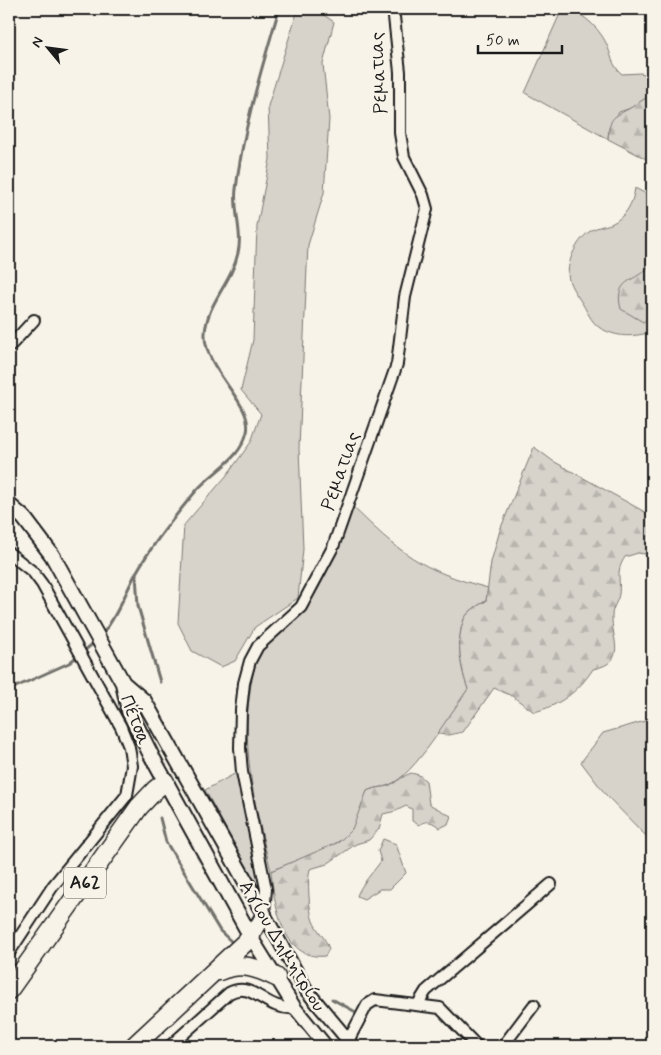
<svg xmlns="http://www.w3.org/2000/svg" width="661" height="1055" font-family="Mynerve,sans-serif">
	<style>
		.grass { fill: #d7d3cb; stroke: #7a7874 }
		.forest { fill: url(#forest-firs); stroke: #7a7874 }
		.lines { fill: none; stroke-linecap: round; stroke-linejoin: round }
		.stream { stroke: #72716c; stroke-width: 3 }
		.minor-casing { stroke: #1c1c1c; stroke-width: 14 }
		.tertiary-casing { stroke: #1c1c1c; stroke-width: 16 }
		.secondary-casing { stroke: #1c1c1c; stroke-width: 18 }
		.motorway-casing { stroke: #1c1c1c; stroke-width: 21 }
		.minor { stroke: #f7f3e8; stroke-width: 10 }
		.tertiary { stroke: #f7f3e8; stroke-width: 12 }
		.secondary { stroke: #f7f3e8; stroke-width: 14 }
		.motorway { stroke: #f7f3e8; stroke-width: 18 }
		.labels { text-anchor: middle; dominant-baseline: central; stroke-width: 4.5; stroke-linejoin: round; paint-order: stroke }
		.shield { fill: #f7f3e8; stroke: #5e5c59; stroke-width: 1 }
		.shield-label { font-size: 18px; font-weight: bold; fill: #1c1c1c }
		.street-label { font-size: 19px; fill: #1c1c1c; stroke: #f7f3e8 }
	</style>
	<defs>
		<pattern id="forest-firs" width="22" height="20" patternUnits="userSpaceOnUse" patternTransform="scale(1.25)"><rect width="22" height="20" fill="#d7d3cb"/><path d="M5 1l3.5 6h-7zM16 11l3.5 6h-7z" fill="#b8b5ae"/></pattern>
	</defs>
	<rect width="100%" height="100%" fill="#f7f3e8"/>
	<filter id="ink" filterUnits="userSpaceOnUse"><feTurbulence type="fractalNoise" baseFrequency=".02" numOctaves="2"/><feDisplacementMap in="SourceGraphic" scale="10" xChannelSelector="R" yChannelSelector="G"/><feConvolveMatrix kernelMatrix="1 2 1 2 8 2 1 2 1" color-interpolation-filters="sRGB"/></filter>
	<g filter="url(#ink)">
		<g class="grass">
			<path d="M298 9H315L334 22 323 64 329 119 324 193 308 245 299 448 303 549 298 598 255 627 235 661 221 667 192 651 178 623 184 525 227 475 251 442 261 414 241 390 253 340 257 226 270 159 268 106Z"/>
			<path d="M562 9C580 9 599 28 606 43 612 55 611 65 622 74L641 73 652 77V94L631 108 619 112 609 128 608 139 525 93Z"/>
			<path d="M635 188 652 197V261L648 270 652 332C633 337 618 338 600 328 590 321 587 310 580 300 576 294 571 287 569 280 565 265 576 241 589 232 595 227 604 226 611 224 626 217 633 203 635 188Z"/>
			<path d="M351 505C400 553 420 570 488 588L486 601C477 606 466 612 463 622 456 643 461 670 468 689 452 712 414 776 389 785 382 788 375 787 367 791 363 804 360 817 353 828 341 848 292 861 271 871 256 811 241 752 250 691 252 678 254 665 260 654 268 637 288 629 300 614 326 584 340 543 351 505Z"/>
			<path d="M652 719V849L648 838 606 795 581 762 603 733Z"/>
			<path d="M238 772 258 863 260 891 205 790Z"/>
			<path d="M383 839 396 844 406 873 390 889H380L364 899 357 896C360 886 374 871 381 861L378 851Z"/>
		</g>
		<g class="forest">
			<path d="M652 94V162L608 139C610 115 613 118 632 107 639 103 645 98 652 94Z"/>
			<path d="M652 261V316L643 322 621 309C612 275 642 283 652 261Z"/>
			<path d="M534 447 553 461 652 516V555L638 553 625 557C615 572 621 578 619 594 618 602 612 607 612 616 611 639 629 662 593 669 579 691 559 706 534 712L512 696 494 688 463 732 449 735 437 734 468 689C461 670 456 643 463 622 466 612 477 606 486 601L491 562 500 530Z"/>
			<path d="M411 773 419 775 426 781 429 804 451 816 448 824 440 828C433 822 427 819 419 825L412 821V809L406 806 396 811 383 814 379 829 369 840 356 844 327 864 310 869C307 879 309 911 313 921 317 931 326 938 329 949L325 956C282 961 274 903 271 871L339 842 352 829 367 791C375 787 383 788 390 785 398 781 403 776 411 773Z"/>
		</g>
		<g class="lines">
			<g class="stream">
				<path d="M136 574 138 606 160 682"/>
				<path d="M101 636C116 618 125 594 136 573 153 543 174 517 196 491 214 470 240 460 247 432 254 403 203 370 205 333 207 303 232 282 238 253 243 232 233 211 236 189 243 128 262 68 279 9"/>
				<path d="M9 690 69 663 95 642"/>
				<path d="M160 818 166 842 220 931 234 944"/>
				<path d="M332 999 354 1011"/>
			</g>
			<defs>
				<g id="minor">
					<path d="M9 347 34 320"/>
					<path d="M9 553 33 572 42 584 121 727 129 747 132 766 127 795 53 886 9 953"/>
					<path d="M264 914 266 889 242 772 240 748 241 710 244 683 250 661 258 646 301 607 333 547 397 364 405 297 427 209 423 195 404 157 400 133V72L394 17"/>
					<path d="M418 1004 426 991 551 884"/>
					<path d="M348 1041 367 1005 375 1000 440 1008 477 1046"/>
					<path d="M170 1046 229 993C254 980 264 1011 295 1008"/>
					<path d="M503 1046 534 1005"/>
				</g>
				<g id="tertiary">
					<path d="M264 914 307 991 353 1046"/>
					<path d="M251 937 295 1008 326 1046"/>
				</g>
				<path id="secondary" d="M9 505 24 518 52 555 123 683 129 711 151 755 251 937 264 914 144 701 123 683"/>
				<g id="motorway">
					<path d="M219 971C242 962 255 967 276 977"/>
					<path d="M9 990 139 807 156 789 165 782"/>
					<path d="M134 1046 251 937"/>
				</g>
			</defs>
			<use href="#minor" class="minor-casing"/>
			<use href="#tertiary" class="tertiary-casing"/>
			<use href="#secondary" class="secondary-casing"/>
			<use href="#motorway" class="motorway-casing"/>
			<use href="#minor" class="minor"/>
			<use href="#tertiary" class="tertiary"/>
			<use href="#secondary" class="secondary"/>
			<use href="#motorway" class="motorway"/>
		</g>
	</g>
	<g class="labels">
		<rect class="shield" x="64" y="867.5" width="42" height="31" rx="4"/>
		<g class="shield-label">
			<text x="85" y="883">Α62</text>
		</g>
		<g class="street-label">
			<text transform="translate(379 73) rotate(-93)">Ρεματιας</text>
			<text transform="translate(341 471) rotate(-71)">Ρεματιας</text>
			<text transform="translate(135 720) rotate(68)">Πέτσα</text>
			<text transform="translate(282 946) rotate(59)">Αγίου Δημητρίου</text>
		</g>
	</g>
	<rect width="661" height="1055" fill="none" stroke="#f7f3e8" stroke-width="30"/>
	<rect x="15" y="15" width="631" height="1025" fill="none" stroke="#1c1c1c" stroke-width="2" filter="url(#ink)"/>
	<g transform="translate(48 48) rotate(299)" stroke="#f7f3e8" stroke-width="4" paint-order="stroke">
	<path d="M0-4L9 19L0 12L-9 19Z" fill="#1c1c1c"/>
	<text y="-8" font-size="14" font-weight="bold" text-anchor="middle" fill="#1c1c1c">N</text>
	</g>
	<path d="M478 45v8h84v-8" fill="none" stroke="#1c1c1c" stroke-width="2.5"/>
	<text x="486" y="45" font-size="15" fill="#1c1c1c" stroke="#f7f3e8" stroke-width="4" paint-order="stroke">50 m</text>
</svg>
